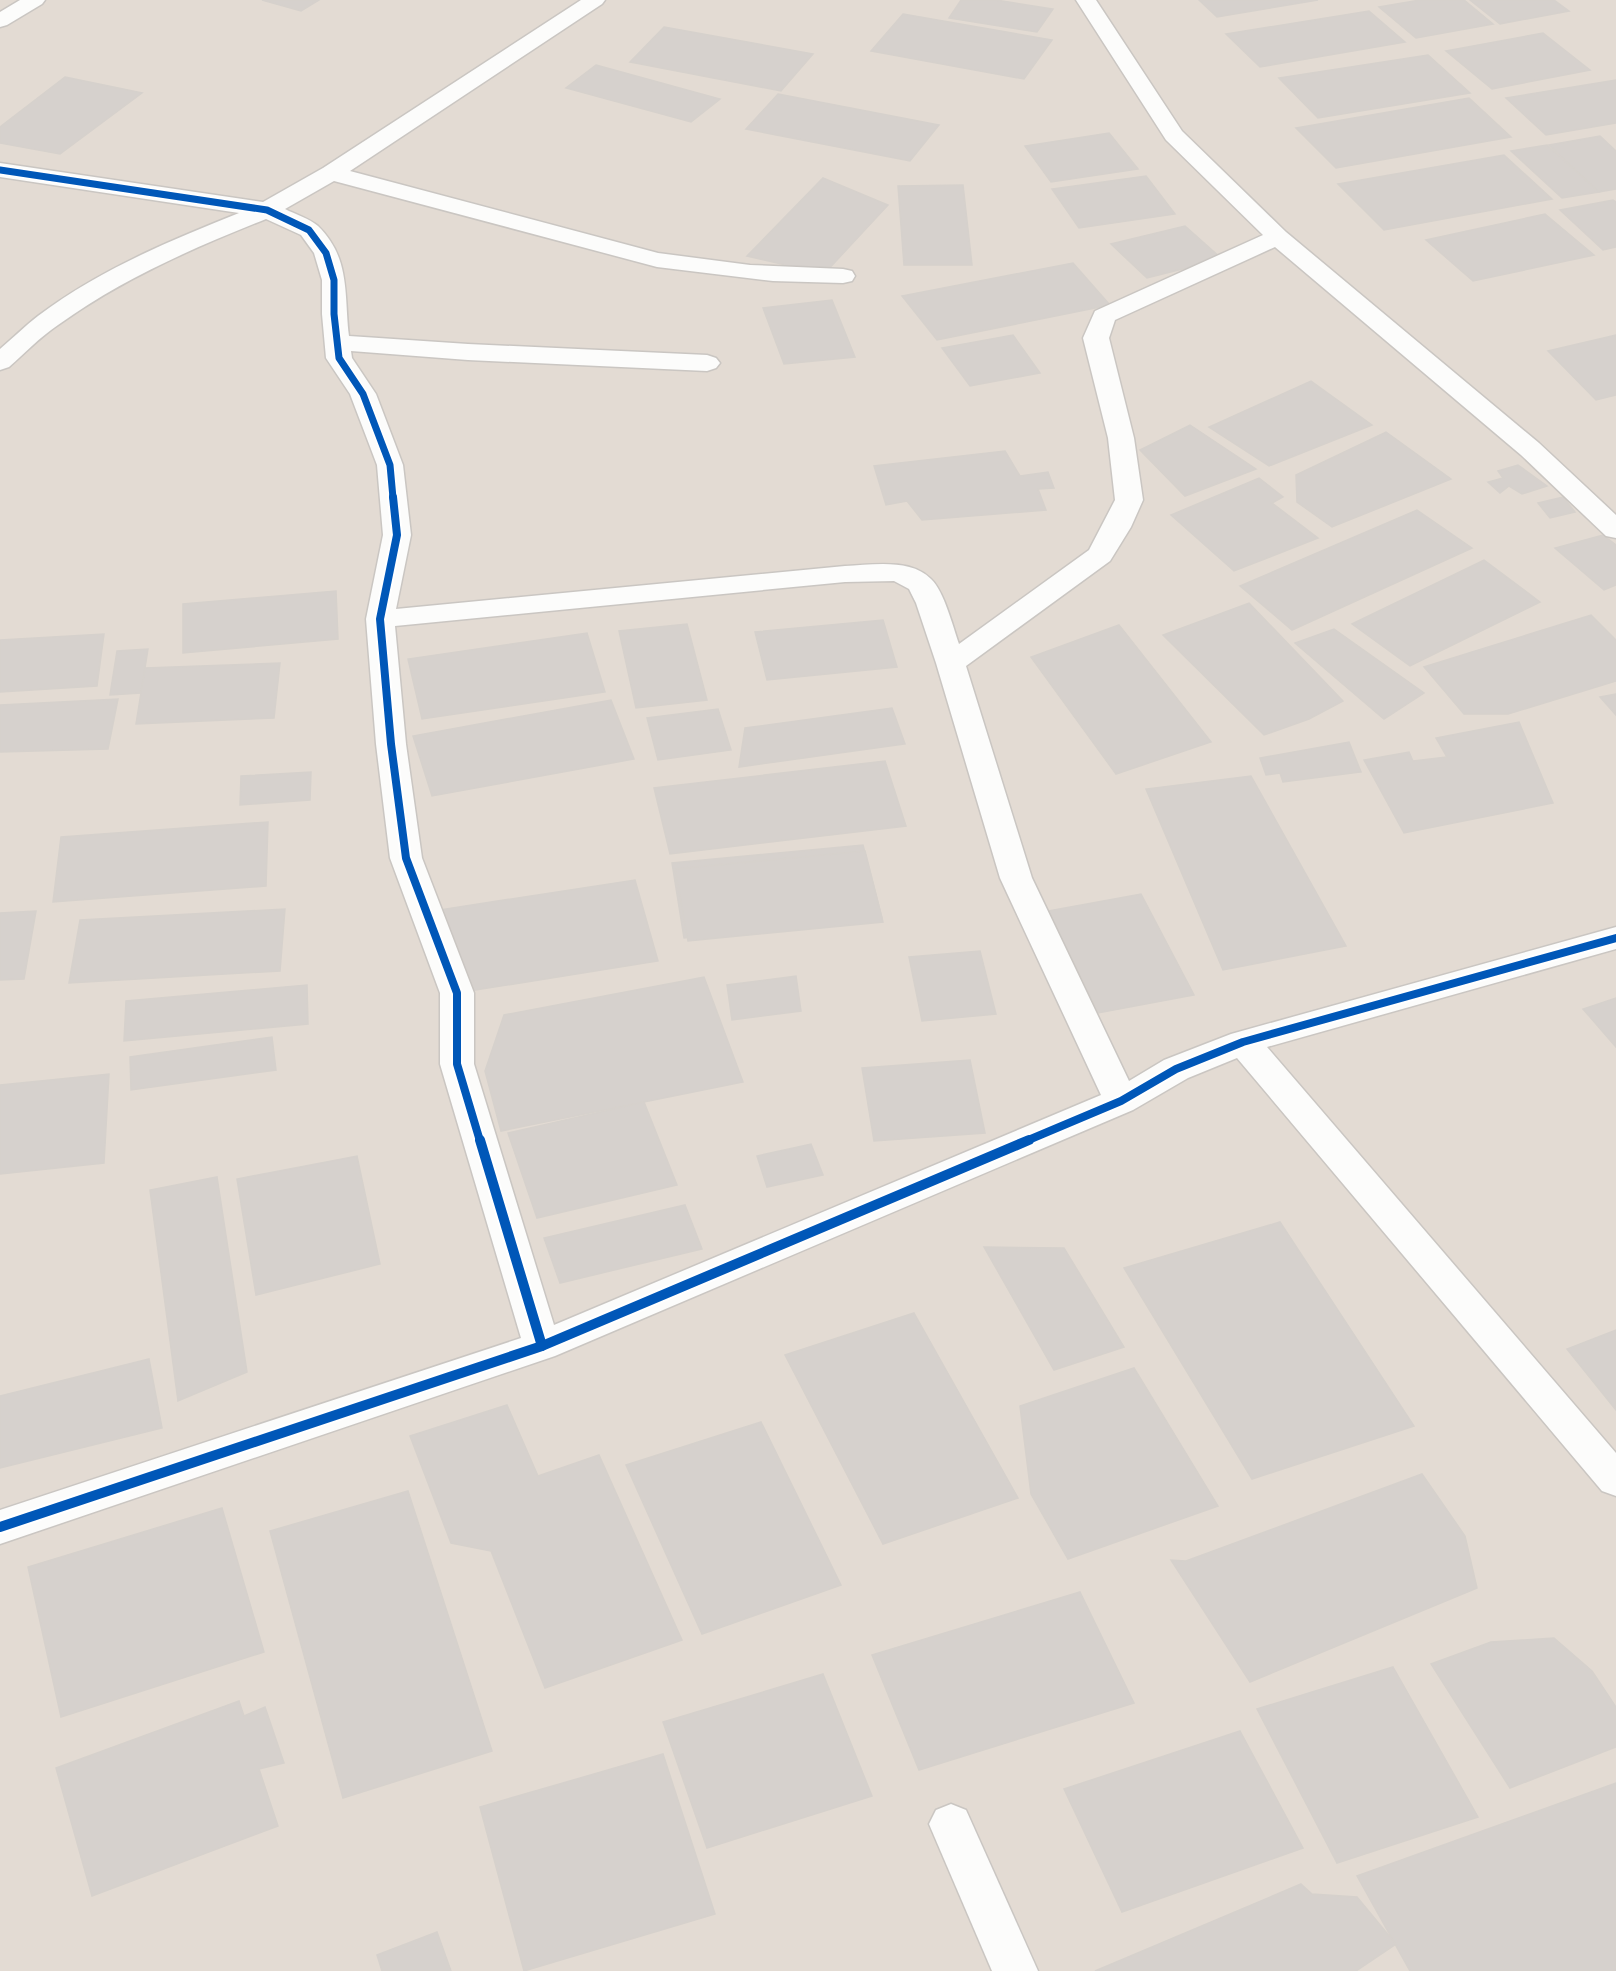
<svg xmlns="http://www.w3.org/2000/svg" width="1616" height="1971" font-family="Inter,sans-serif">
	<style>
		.residential { fill: #e3dbd3 }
		.building { fill: #d6d1cd; stroke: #d6d1cc; stroke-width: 1.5 }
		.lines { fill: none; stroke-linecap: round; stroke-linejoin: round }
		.minor-casing { stroke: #cac6c2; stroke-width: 3 }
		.minor { fill: #fcfcfb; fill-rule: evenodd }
		.cycleway-far2-casing { stroke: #fff; stroke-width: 10 }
		.cycleway-far1-casing { stroke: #fff; stroke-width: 12 }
		.cycleway-casing { stroke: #fff; stroke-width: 14 }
		.cycleway-far2 { stroke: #0057b8; stroke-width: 7 }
		.cycleway-far1 { stroke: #0057b8; stroke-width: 8 }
		.cycleway { stroke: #0057b8; stroke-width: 10 }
	</style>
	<rect width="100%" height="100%" fill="#eeeae6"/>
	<rect class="residential" x="0" y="0" width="1616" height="1971"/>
	<g class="building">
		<path d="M262 0H319L301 11Z"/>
		<path d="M961 0H996L1053 9 1037 32 949 18Z"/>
		<path d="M1199 0H1318L1217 17Z"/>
		<path d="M1420 0H1464L1493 24 1416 38 1379 7Z"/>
		<path d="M1470 0H1554L1569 11 1500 24Z"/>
		<path d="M1369 11 1405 42 1260 67 1226 34Z"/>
		<path d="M903 14 1052 40 1024 79 871 51Z"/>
		<path d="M664 27 813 54 781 91 630 62Z"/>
		<path d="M1543 33 1590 70 1492 89 1446 51Z"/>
		<path d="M1428 55 1470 93 1318 118 1279 78Z"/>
		<path d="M596 65 720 99 691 122 566 88Z"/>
		<path d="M65 77 142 93 60 154 0 143V127Z"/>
		<path d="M1616 80V123L1546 135 1506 98Z"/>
		<path d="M778 94 939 125 910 161 746 129Z"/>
		<path d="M1469 98 1511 137 1336 168 1296 128Z"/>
		<path d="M1109 133 1138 169 1051 182 1025 146Z"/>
		<path d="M1600 136 1616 151V189L1599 192 1549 145Z"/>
		<path d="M1547 145 1599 192 1562 198 1511 151Z"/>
		<path d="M1504 155 1552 199 1384 230 1338 184Z"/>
		<path d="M1146 176 1175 214 1079 228 1052 189Z"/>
		<path d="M823 178 888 205 824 274 747 256Z"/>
		<path d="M963 185 972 265H904L898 186Z"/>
		<path d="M1613 200 1616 202V247L1603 250 1560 210Z"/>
		<path d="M1545 214 1594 255 1473 281 1426 240Z"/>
		<path d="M1185 226 1222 259 1147 278 1111 244Z"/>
		<path d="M1073 263 1110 305 937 340 902 296Z"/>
		<path d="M832 300 855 357 784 364 763 308Z"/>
		<path d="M1013 335 1040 373 970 386 942 348Z"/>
		<path d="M1616 335V395L1596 400 1548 351Z"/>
		<path d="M1311 381 1372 425 1269 466 1209 427Z"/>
		<path d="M1190 425 1256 469 1185 496 1140 450Z"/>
		<path d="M1386 432 1451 479 1332 527 1297 502 1296 475Z"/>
		<path d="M1005 451 1020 476 1048 472 1054 488 1038 489 1046 510 922 520 907 501 886 505 874 466Z"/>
		<path d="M1518 465 1547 486 1522 494 1509 486 1500 493 1488 482 1503 478 1498 471Z"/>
		<path d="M1259 478 1283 497 1272 503 1318 538 1234 571 1171 515Z"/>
		<path d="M1563 497 1575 512 1550 518 1538 503Z"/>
		<path d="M1417 510 1472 548 1292 630 1240 586Z"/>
		<path d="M1603 535 1616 545V585L1604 590 1555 548Z"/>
		<path d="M1484 560 1540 602 1410 666 1352 624Z"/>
		<path d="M336 591 338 639 183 653V604Z"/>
		<path d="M1249 603 1343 701 1309 719 1264 735 1163 635Z"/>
		<path d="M1591 615 1616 640V681L1508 714H1464L1424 667Z"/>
		<path d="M883 620 897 667 767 680 755 632Z"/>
		<path d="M687 624 707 700 636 708 619 631Z"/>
		<path d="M1119 625 1211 742 1116 774 1031 657Z"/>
		<path d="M1334 629 1424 693 1384 719 1295 643Z"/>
		<path d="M587 633 605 692 422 719 408 659Z"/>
		<path d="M104 634 97 686 0 692V640Z"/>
		<path d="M148 649 141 693 110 695 117 651Z"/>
		<path d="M280 663 274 718 136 724 145 668Z"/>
		<path d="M1616 694V715L1600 697Z"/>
		<path d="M118 699 108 749 0 752V705Z"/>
		<path d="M611 700 634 759 432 796 413 736Z"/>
		<path d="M892 708 905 744 739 767 745 728Z"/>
		<path d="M718 709 731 750 658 760 647 718Z"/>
		<path d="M1519 722 1553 803 1404 833 1364 760 1409 752 1413 761 1447 757 1436 738Z"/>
		<path d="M1349 742 1361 772 1283 782 1280 773 1266 775 1260 758Z"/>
		<path d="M885 761 906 826 670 854 654 788Z"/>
		<path d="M311 772 310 800 240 805 241 776Z"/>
		<path d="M1251 776 1346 946 1223 970 1146 789Z"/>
		<path d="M268 822 266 886 53 902 61 837Z"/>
		<path d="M863 845 882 918 684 938 672 863Z"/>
		<path d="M865 851 883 922 688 941 675 869Z"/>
		<path d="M635 880 658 961 457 993 439 910Z"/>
		<path d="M1141 894 1194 995 1098 1013 1048 911Z"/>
		<path d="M285 909 280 971 69 983 80 920Z"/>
		<path d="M36 911 24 979 0 980V913Z"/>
		<path d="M980 951 996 1014 922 1021 909 957Z"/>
		<path d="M796 976 801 1011 732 1020 727 985Z"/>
		<path d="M704 977 743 1082 501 1131 485 1071 504 1015Z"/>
		<path d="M307 985 308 1024 124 1041 126 1001Z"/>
		<path d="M1616 998V1047L1583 1009Z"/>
		<path d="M272 1037 276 1070 131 1090 130 1057Z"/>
		<path d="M970 1060 985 1133 874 1141 862 1068Z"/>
		<path d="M109 1074 104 1163 0 1174V1085Z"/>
		<path d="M644 1102 677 1185 537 1218 508 1133Z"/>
		<path d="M811 1144 823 1175 767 1187 757 1156Z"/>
		<path d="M357 1156 380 1264 256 1295 237 1179Z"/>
		<path d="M217 1177 247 1372 178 1401 150 1190Z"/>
		<path d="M685 1205 702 1249 560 1283 544 1238Z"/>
		<path d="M1280 1222 1414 1426 1252 1479 1124 1268Z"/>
		<path d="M984 1247 1064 1248 1124 1347 1054 1370Z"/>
		<path d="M914 1313 1018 1498 883 1544 785 1355Z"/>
		<path d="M1616 1330V1410L1567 1349Z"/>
		<path d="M149 1359 162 1428 0 1468V1396Z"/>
		<path d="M1134 1368 1218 1506 1068 1559 1031 1494 1020 1406Z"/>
		<path d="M507 1405 538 1476 599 1455 682 1640 545 1688 491 1551 451 1543 410 1436Z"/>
		<path d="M761 1422 841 1585 702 1634 626 1465Z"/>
		<path d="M1422 1474 1465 1536 1477 1588 1250 1682 1171 1560 1186 1561Z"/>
		<path d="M408 1491 492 1751 343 1798 270 1531Z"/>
		<path d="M222 1508 264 1652 61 1717 28 1567Z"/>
		<path d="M1080 1592 1134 1703 919 1770 872 1655Z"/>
		<path d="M1554 1638 1592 1671 1616 1707V1747L1510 1788 1431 1664 1491 1642Z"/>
		<path d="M1393 1667 1478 1817 1337 1863 1257 1709Z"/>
		<path d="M823 1674 872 1796 707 1848 663 1722Z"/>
		<path d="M239 1701 244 1716 265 1707 284 1763 259 1769 278 1826 92 1896 56 1768Z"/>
		<path d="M1240 1731 1303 1848 1122 1912 1064 1789Z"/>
		<path d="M663 1754 715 1914 524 1971 480 1807Z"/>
		<path d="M1616 1783V1971H1410L1357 1876Z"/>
		<path d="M1301 1884 1312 1894 1357 1897 1396 1944 1356 1971H1095Z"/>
		<path d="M437 1932 451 1971H382L377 1955Z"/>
	</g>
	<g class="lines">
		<defs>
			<g id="minor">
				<path d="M20 0H45L42 4 7 25 0 27V12Z"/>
				<path d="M581 0H605L602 4 350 171 658 253 750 265 843 269 852 271 855 276 852 281 843 283 773 281 657 267 334 181 285 209C295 214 310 219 318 226 351 258 344 296 349 336L468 344 707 355 716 358 720 363 716 368 707 371 468 360 351 351 352 358 376 394 403 465 411 535 396 609 845 566C872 565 910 558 931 579 944 591 953 627 959 644L1089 550 1115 500 1108 438 1083 338 1095 311 1263 235 1166 140 1076 0H1096L1182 131 1286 232 1539 443 1616 515V538L1606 536 1521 455 1275 247 1115 320 1109 338 1134 438 1143 500 1131 527 1110 561 966 666 1032 878 1129 1081 1164 1060 1231 1034 1616 927V949L1267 1047 1616 1453V1496L1602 1491 1237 1058 1188 1078 1133 1110 555 1356 0 1544V1510L521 1338 440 1064V993L390 858 376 744 366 619 383 535 377 465 350 394 326 358 322 314V280L314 253 301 235 266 219C193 248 122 279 58 325 40 337 25 353 9 367L0 370V349C13 338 25 326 38 316 99 270 169 241 239 213L0 177V163L263 202 323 168ZM894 581 909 589 916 603 936 663 1000 878 1101 1095 554 1325 474 1064V993L422 858 406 744 395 626 845 582Z"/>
				<path d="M951 1804 966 1810 1038 1971H992L929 1824 936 1810Z"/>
			</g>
		</defs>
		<use href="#minor" class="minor-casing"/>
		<use href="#minor" class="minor"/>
		<defs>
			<path id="cycleway-far2" d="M0 170 267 210 309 230 326 253 334 280V314L339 358 363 394 390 465 393 498"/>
			<g id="cycleway-far1">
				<path d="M393 497 397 535 380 619 391 744 406 858 457 993V1064L480 1141"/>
				<path d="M1026 1141 1121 1101 1176 1069 1243 1042 1616 938"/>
			</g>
			<g id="cycleway">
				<path d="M480 1140 542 1346"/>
				<path d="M0 1527 542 1346 1029 1140"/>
			</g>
		</defs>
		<use href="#cycleway-far2" class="cycleway-far2-casing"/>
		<use href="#cycleway-far1" class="cycleway-far1-casing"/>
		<use href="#cycleway" class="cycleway-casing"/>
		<use href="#cycleway-far2" class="cycleway-far2"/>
		<use href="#cycleway-far1" class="cycleway-far1"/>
		<use href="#cycleway" class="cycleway"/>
	</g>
</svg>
